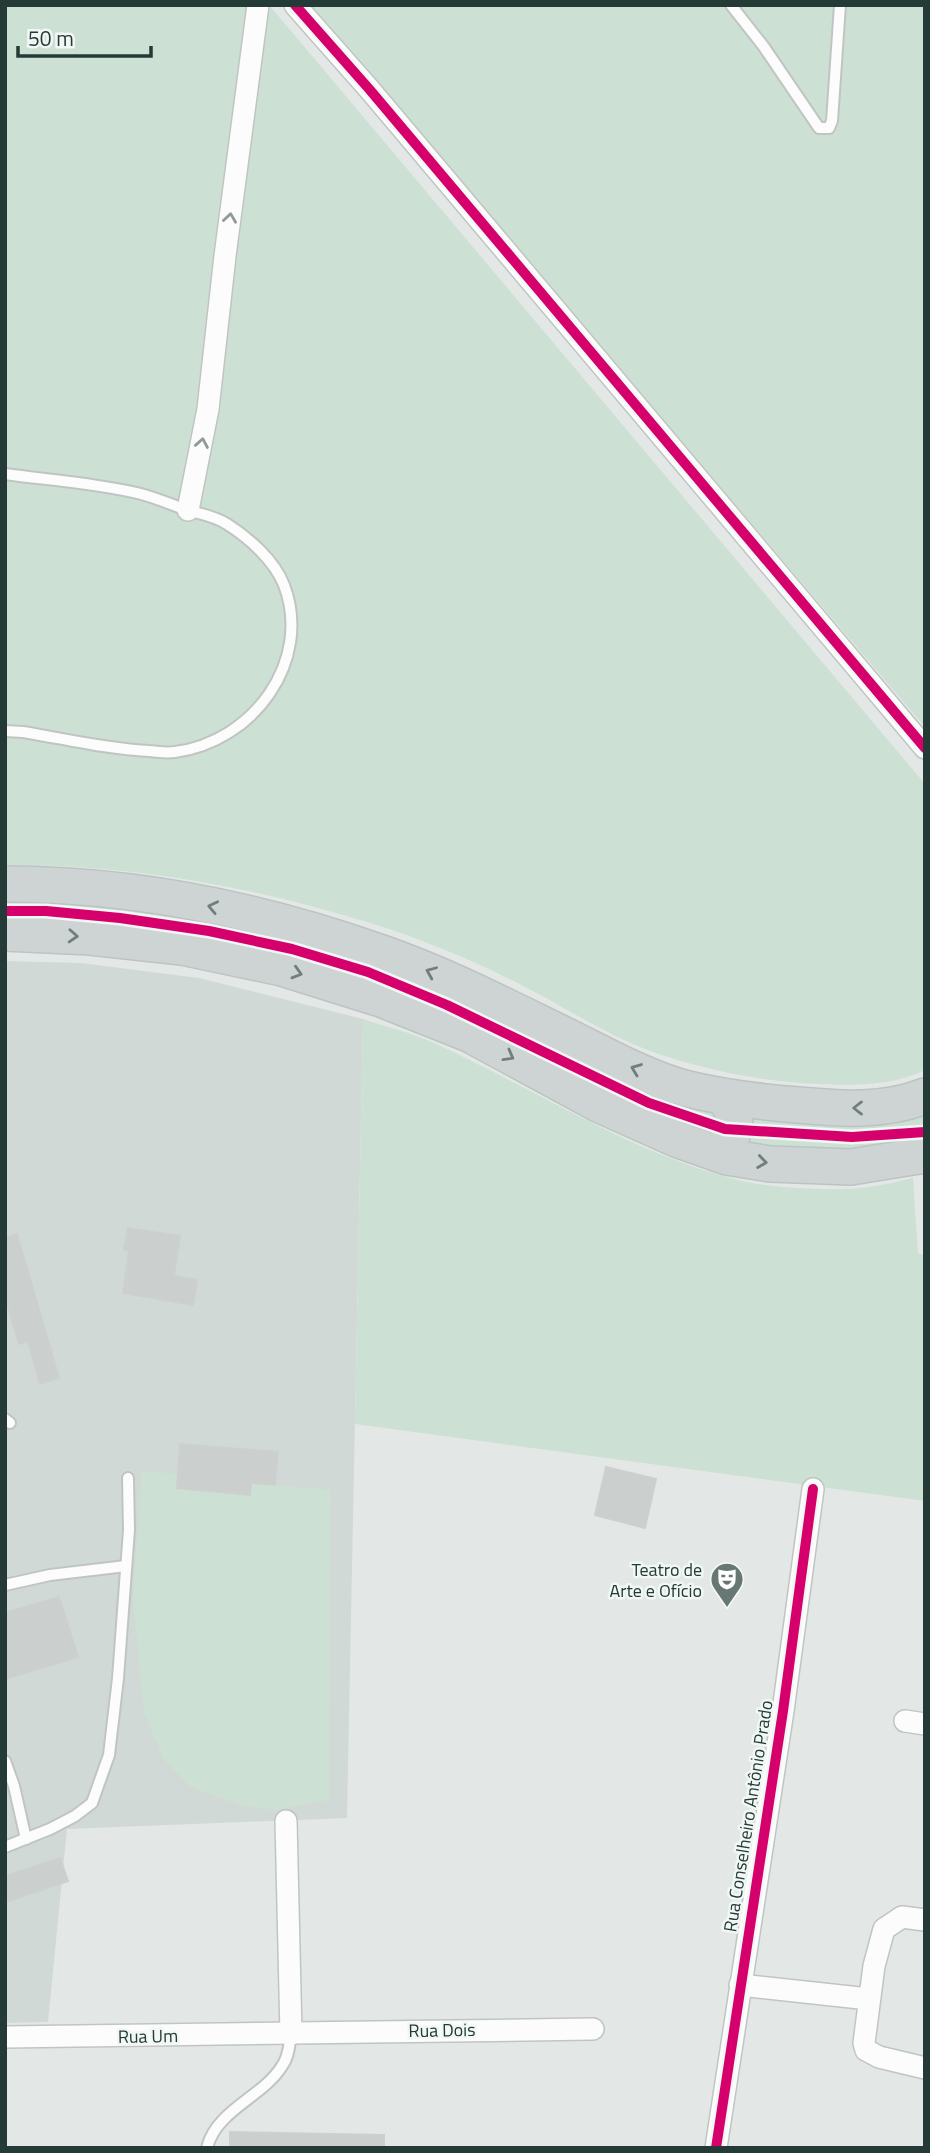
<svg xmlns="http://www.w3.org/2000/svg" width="930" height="2153" font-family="'Titillium Web',sans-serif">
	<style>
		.built { fill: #d1d9d6 }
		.green { fill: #cde0d4 }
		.building { fill: #cbcfce; stroke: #ccd1cf; stroke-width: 2 }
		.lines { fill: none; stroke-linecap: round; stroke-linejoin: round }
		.service-casing { stroke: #c0c5c3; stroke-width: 14 }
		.minor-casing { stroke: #c0c5c3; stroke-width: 24 }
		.primary-casing { stroke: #bcc4c3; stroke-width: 38 }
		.service { stroke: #fbfcfb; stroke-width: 10 }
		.minor { stroke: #fbfcfb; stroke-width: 21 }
		.primary { stroke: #ced4d3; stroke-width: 35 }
		.cycleway-casing { stroke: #f1f7f5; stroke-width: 15 }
		.cycleway { stroke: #d6006c; stroke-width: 10 }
		.oneway { stroke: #8f9b98 }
		.oneway2 { stroke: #707f7d }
		.labels { text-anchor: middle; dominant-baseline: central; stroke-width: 5; stroke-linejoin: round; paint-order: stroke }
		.poi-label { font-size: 18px; fill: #233a36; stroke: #f1f7f5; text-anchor: end }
		.street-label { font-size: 18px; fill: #233a36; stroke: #f1f7f5 }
	</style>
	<rect width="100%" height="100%" fill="#e3e8e6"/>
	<path class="built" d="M5 961 81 963 199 978 363 1019 347 1818 67 1829 48 2022 5 2023Z"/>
	<g class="green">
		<path d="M5 5 270 6 925 784V1070C893 1086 851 1086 816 1084 759 1081 704 1070 650 1051 607 1035 568 1009 527 988 472 959 410 934 350 917 239 884 121 864 5 865Z"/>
		<path d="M309 5H925V727Z"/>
		<path d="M51 896 298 936 723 1110 715 1141 391 994 5 925V897Z"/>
		<path d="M363 1019C387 1027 412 1033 434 1043 534 1088 626 1151 734 1179 765 1187 802 1189 834 1189 861 1190 887 1184 913 1178L918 1253 925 1255V1501L355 1424Z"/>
		<path d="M925 1108V1145L850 1153 748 1147 741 1133 752 1117Z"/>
		<path d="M142 1471 178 1474 177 1488 250 1495 251 1483 330 1490 329 1800 276 1810 240 1805 189 1786 164 1759 144 1713 133 1597Z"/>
	</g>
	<g class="building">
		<path d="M128 1228 180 1236 174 1276 197 1280 193 1305 123 1293 129 1251 124 1250Z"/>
		<path d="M17 1234 59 1378 40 1384 28 1341 19 1344 5 1296V1238Z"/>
		<path d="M180 1444 278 1452 275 1485 251 1483 250 1495 177 1488Z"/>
		<path d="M606 1467 656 1479 645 1528 595 1515Z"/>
		<path d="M59 1597 78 1657 5 1679V1613Z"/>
		<path d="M60 1858 68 1881 5 1902V1876Z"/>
		<path d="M230 2132 384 2135V2148H230Z"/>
	</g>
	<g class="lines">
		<defs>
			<g id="service">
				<path d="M731 5 764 47 819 128H829L832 121 840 5"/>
				<path d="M5 474C49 480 94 483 137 493 154 497 170 504 187 510 201 514 214 516 227 524 249 538 274 560 284 585 313 661 253 742 175 752 167 753 157 752 149 751 107 749 65 739 23 732L5 731"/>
				<path d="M5 1419 10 1423"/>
				<path d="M5 1585 50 1575 126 1566"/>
				<path d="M5 1761 14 1786 26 1839"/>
				<path d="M5 1847 50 1829 75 1816 92 1803 109 1755 118 1678 129 1530 128 1478"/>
				<path d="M207 2148C216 2110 263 2097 282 2066 289 2057 289 2045 291 2034"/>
			</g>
			<g id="minor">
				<path d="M295 5 370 90 925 748"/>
				<path d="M188 510 208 409 225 256 258 5"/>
				<path d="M905 1721 925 1724"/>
				<path d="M286 1821 291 2034"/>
				<path d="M925 1920 902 1917 884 1929 874 1966 864 2043 866 2050 879 2057 925 2068"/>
				<path d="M740 1985 869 1999"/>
				<path d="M5 2037 593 2029"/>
				<path d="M716 2148 783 1711 813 1489"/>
			</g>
			<g id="primary">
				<path d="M5 884C132 884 260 910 379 952 446 975 509 1008 573 1039 609 1057 645 1077 684 1088 723 1098 760 1102 799 1105 842 1109 884 1112 925 1096"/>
				<path d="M5 933 90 937 182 947 282 968 381 999 469 1034 600 1105 676 1139 727 1157 770 1164 851 1167 925 1155"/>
				<path d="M716 1153C739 1134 740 1121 724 1097"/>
			</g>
		</defs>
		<use href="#service" class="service-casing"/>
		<use href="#minor" class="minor-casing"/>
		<use href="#primary" class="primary-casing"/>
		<use href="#service" class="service"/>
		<use href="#minor" class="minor"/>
		<use href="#primary" class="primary"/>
		<defs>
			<g id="cycleway">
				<path d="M295 5 370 90 925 748"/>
				<path d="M5 911H46L120 918 209 931 292 949 368 972 447 1005 649 1103 725 1129 852 1137 925 1132"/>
				<path d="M716 2148 783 1711 813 1489"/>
			</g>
		</defs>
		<use href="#cycleway" class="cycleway-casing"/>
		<use href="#cycleway" class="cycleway"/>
	</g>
	<defs><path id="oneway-chevron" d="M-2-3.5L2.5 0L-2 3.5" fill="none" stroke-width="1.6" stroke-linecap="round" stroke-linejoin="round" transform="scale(1.75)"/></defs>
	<g class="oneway">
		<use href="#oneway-chevron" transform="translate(230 218) rotate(-82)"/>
		<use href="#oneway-chevron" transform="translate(202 443) rotate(-80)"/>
	</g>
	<g class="oneway2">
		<use href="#oneway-chevron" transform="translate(213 907) rotate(-168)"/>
		<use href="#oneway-chevron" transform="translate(73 936) rotate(3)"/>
		<use href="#oneway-chevron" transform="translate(431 972) rotate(-157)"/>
		<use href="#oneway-chevron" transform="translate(297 973) rotate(17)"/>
		<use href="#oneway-chevron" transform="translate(509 1056) rotate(29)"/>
		<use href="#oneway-chevron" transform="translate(636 1069) rotate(-159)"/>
		<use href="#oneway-chevron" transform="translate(858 1108) rotate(180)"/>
		<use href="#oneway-chevron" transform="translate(762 1162) rotate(8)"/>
	</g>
	<defs>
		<symbol id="theatre-pin" viewBox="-11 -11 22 30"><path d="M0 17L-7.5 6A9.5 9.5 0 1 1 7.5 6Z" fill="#667774" stroke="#f1f7f5"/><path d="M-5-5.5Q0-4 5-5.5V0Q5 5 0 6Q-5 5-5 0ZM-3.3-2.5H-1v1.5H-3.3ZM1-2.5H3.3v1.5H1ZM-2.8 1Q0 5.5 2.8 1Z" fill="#fff"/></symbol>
	</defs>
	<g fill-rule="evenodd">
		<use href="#theatre-pin" x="708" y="1560" width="38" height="52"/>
	</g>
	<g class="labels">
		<g class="poi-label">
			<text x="702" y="1569">Teatro de<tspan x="702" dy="21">Arte e Ofício</tspan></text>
		</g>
		<g class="street-label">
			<text transform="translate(748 1816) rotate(-81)">Rua Conselheiro Antônio Prado</text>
			<text transform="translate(442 2030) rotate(-1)">Rua Dois</text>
			<text transform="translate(148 2036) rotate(-1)">Rua Um</text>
		</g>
	</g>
	<rect width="930" height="2153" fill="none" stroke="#233a36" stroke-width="14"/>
	<path d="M18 46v10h133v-10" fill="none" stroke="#233a36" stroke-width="3.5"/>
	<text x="28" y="46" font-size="21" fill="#233a36" stroke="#f1f7f5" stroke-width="5" paint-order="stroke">50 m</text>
</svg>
